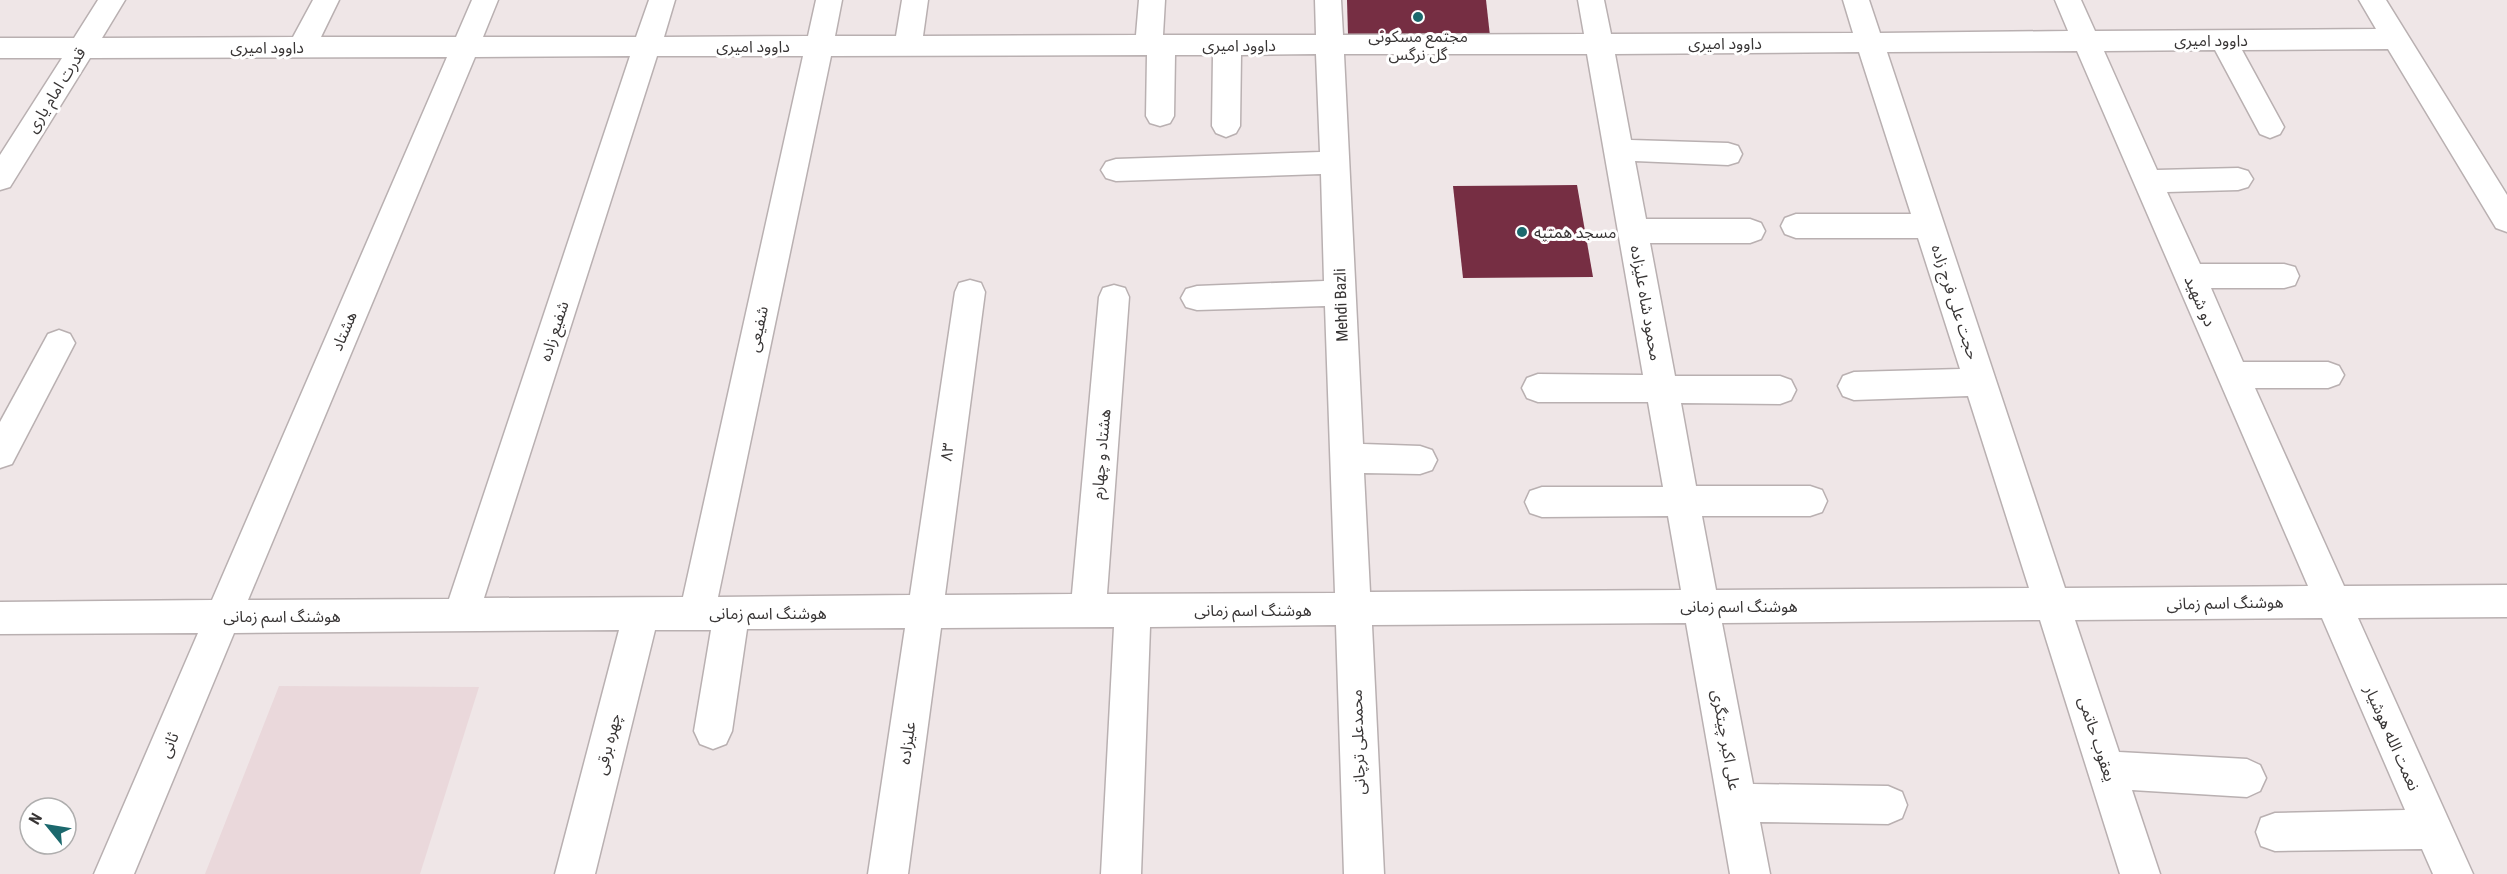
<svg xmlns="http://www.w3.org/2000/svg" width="2507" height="874" font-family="'Roboto Condensed','Noto Sans Arabic',sans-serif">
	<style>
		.built { fill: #ead8db }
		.building { fill: #762e43 }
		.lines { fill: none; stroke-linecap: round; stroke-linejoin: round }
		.minor-casing { stroke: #b9b0b1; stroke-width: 3 }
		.minor { fill: #fff; fill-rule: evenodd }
		.poi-dot { fill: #1b686d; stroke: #fff; stroke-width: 2 }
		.labels { text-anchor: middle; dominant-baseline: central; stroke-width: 6; stroke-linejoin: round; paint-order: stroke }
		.poi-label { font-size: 16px; fill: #383535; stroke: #fff }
		.street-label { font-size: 16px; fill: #383535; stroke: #fff }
	</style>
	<rect width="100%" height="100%" fill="#efe6e7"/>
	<path class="built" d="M279 686 479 687 420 874H205Z"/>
	<g class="building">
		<path d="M1347 0H1486L1490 36 1348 35Z"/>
		<path d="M1577 185 1593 277 1463 278 1453 186Z"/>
	</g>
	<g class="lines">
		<defs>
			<g id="minor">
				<path d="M98 0H125L102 38 293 37 313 0H339L321 37H456L472 0H498L483 37H636L649 0H675L664 37 808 36 816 0H842L835 36H896L902 0H928L923 36 1136 35 1139 0H1165L1163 35H1316L1315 0H1341L1343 35 1584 34 1578 0H1604L1611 34 1853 33 1843 0H1869L1880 33 2068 31 2055 0H2081L2095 31 2376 29 2359 0H2386L2507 195V232L2496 228 2388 49 2242 50 2284 127 2280 134 2270 138 2260 134 2215 50 2104 51 2157 170 2238 168 2248 171 2253 179 2248 187 2238 190 2167 192 2200 264H2284L2295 267 2299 276 2295 285 2284 288H2211L2243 362H2328L2339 366 2344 375 2339 384 2328 388H2255L2344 586 2507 585V617L2358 618 2473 874H2433L2422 849 2275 851 2261 846 2256 832 2261 818 2275 813 2405 810 2322 618 2075 620 2119 752 2247 759 2260 765 2266 778 2260 791 2247 797 2132 790 2160 874H2120L2040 620 1722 623 1753 784 1888 786 1902 792 1907 805 1902 818 1888 824 1760 822 1770 874H1730L1686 623 1372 625 1384 874H1344L1336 625 1150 627 1141 874H1101L1114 627 941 628 908 874H868L905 628 747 629 732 731 726 744 713 749 700 744 694 731 711 630H655L595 874H555L619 630 234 633 134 874H94L198 633 0 634V602L212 600 447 57 90 58 10 187 0 190V155L62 58H0V38H74ZM2077 51 2308 586 2065 588 1887 52ZM1859 52 1911 214H1796L1785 218 1781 226 1785 234 1796 238H1918L1960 369 1854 372 1843 376 1838 386 1843 396 1854 400 1968 396 2029 588 1716 590 1702 516H1810L1822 512 1827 501 1822 490 1810 486H1696L1681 403 1780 404 1791 400 1796 390 1791 380 1780 376H1675L1650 243H1750L1761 239 1765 231 1761 223 1750 219H1646L1635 161 1728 165 1738 162 1742 154 1738 146 1728 143 1631 140 1615 54ZM1316 54 1320 152 1116 159 1106 162 1101 170 1106 178 1116 181 1321 174 1324 281 1197 286 1186 289 1181 298 1186 307 1197 310 1325 306 1335 593 1107 594 1129 297 1125 288 1114 285 1103 288 1099 297 1072 594 945 595 985 292 981 283 970 280 959 283 955 292 910 595 718 597 831 56 1147 55 1146 116 1150 123 1160 126 1170 123 1174 116 1175 55H1213L1212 126 1216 133 1226 137 1236 133 1240 126 1241 55ZM1344 54H1587L1643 375 1538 374 1527 378 1522 388 1527 398 1538 402H1648L1663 487H1542L1530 491 1525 502 1530 513 1542 517 1668 516 1681 590 1370 592 1364 473 1420 474 1432 470 1437 460 1432 450 1420 446 1363 444ZM630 56 449 599 248 600 475 57ZM657 56H803L683 597 484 598Z"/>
				<path d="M59 330 70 334 75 343 12 464 0 468V422L48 334Z"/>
			</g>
		</defs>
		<use href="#minor" class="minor-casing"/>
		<use href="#minor" class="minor"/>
	</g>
	<g class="poi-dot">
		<circle cx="1418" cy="17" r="6"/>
		<circle cx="1522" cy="232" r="6"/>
	</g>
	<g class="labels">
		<g class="poi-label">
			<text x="1418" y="36">مجتمع مسکونی<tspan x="1418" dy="18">گل نرگس</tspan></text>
			<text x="1534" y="232" text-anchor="start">مسجد همتیه</text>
		</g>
		<g class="street-label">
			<text x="2211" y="40">داوود امیری</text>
			<text x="1725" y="43">داوود امیری</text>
			<text x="1239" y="45">داوود امیری</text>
			<text x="753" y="46">داوود امیری</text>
			<text x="267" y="47">داوود امیری</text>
			<text transform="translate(56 90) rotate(-58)">قدرت امام یاری</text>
			<text transform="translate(2200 301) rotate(66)">دو شهید</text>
			<text transform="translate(1955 302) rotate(72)">حجت علی فرج زاده</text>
			<text transform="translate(1646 303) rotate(80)">محمود شاه علیزاده</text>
			<text transform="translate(1341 305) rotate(-92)">Mehdi Bazli</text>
			<text transform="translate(758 329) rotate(-78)">شفیعی</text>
			<text transform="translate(344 331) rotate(-67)">هشتاد</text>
			<text transform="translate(554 331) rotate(-72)">شفیع زاده</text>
			<text transform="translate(947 452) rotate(-82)">۸۳</text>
			<text transform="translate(1101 454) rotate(-85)">هشتاد و چهارم</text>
			<text transform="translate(2225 603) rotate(-1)">هوشنگ اسم زمانی</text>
			<text x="1739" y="606">هوشنگ اسم زمانی</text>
			<text x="1253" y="610">هوشنگ اسم زمانی</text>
			<text x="768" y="613">هوشنگ اسم زمانی</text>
			<text x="282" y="616">هوشنگ اسم زمانی</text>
			<text transform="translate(2392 738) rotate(66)">نعمت الله هوشیار</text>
			<text transform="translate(2097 739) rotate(72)">یعقوب حاتمی</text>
			<text transform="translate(1726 740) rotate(80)">علی اکبر چیتگری</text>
			<text transform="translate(1358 742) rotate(-92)">محمدعلی ترچانی</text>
			<text transform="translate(907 743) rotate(-82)">علیزاده</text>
			<text transform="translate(608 744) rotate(-76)">چهره برقی</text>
			<text transform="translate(169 745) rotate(-67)">ثانی</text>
		</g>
	</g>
	<g transform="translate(48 826) rotate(300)"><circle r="28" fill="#ffffff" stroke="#afaeae" stroke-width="1.5"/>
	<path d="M0-4.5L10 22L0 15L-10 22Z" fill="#1b686d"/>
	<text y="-9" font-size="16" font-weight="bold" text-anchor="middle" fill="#383535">N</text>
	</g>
</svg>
